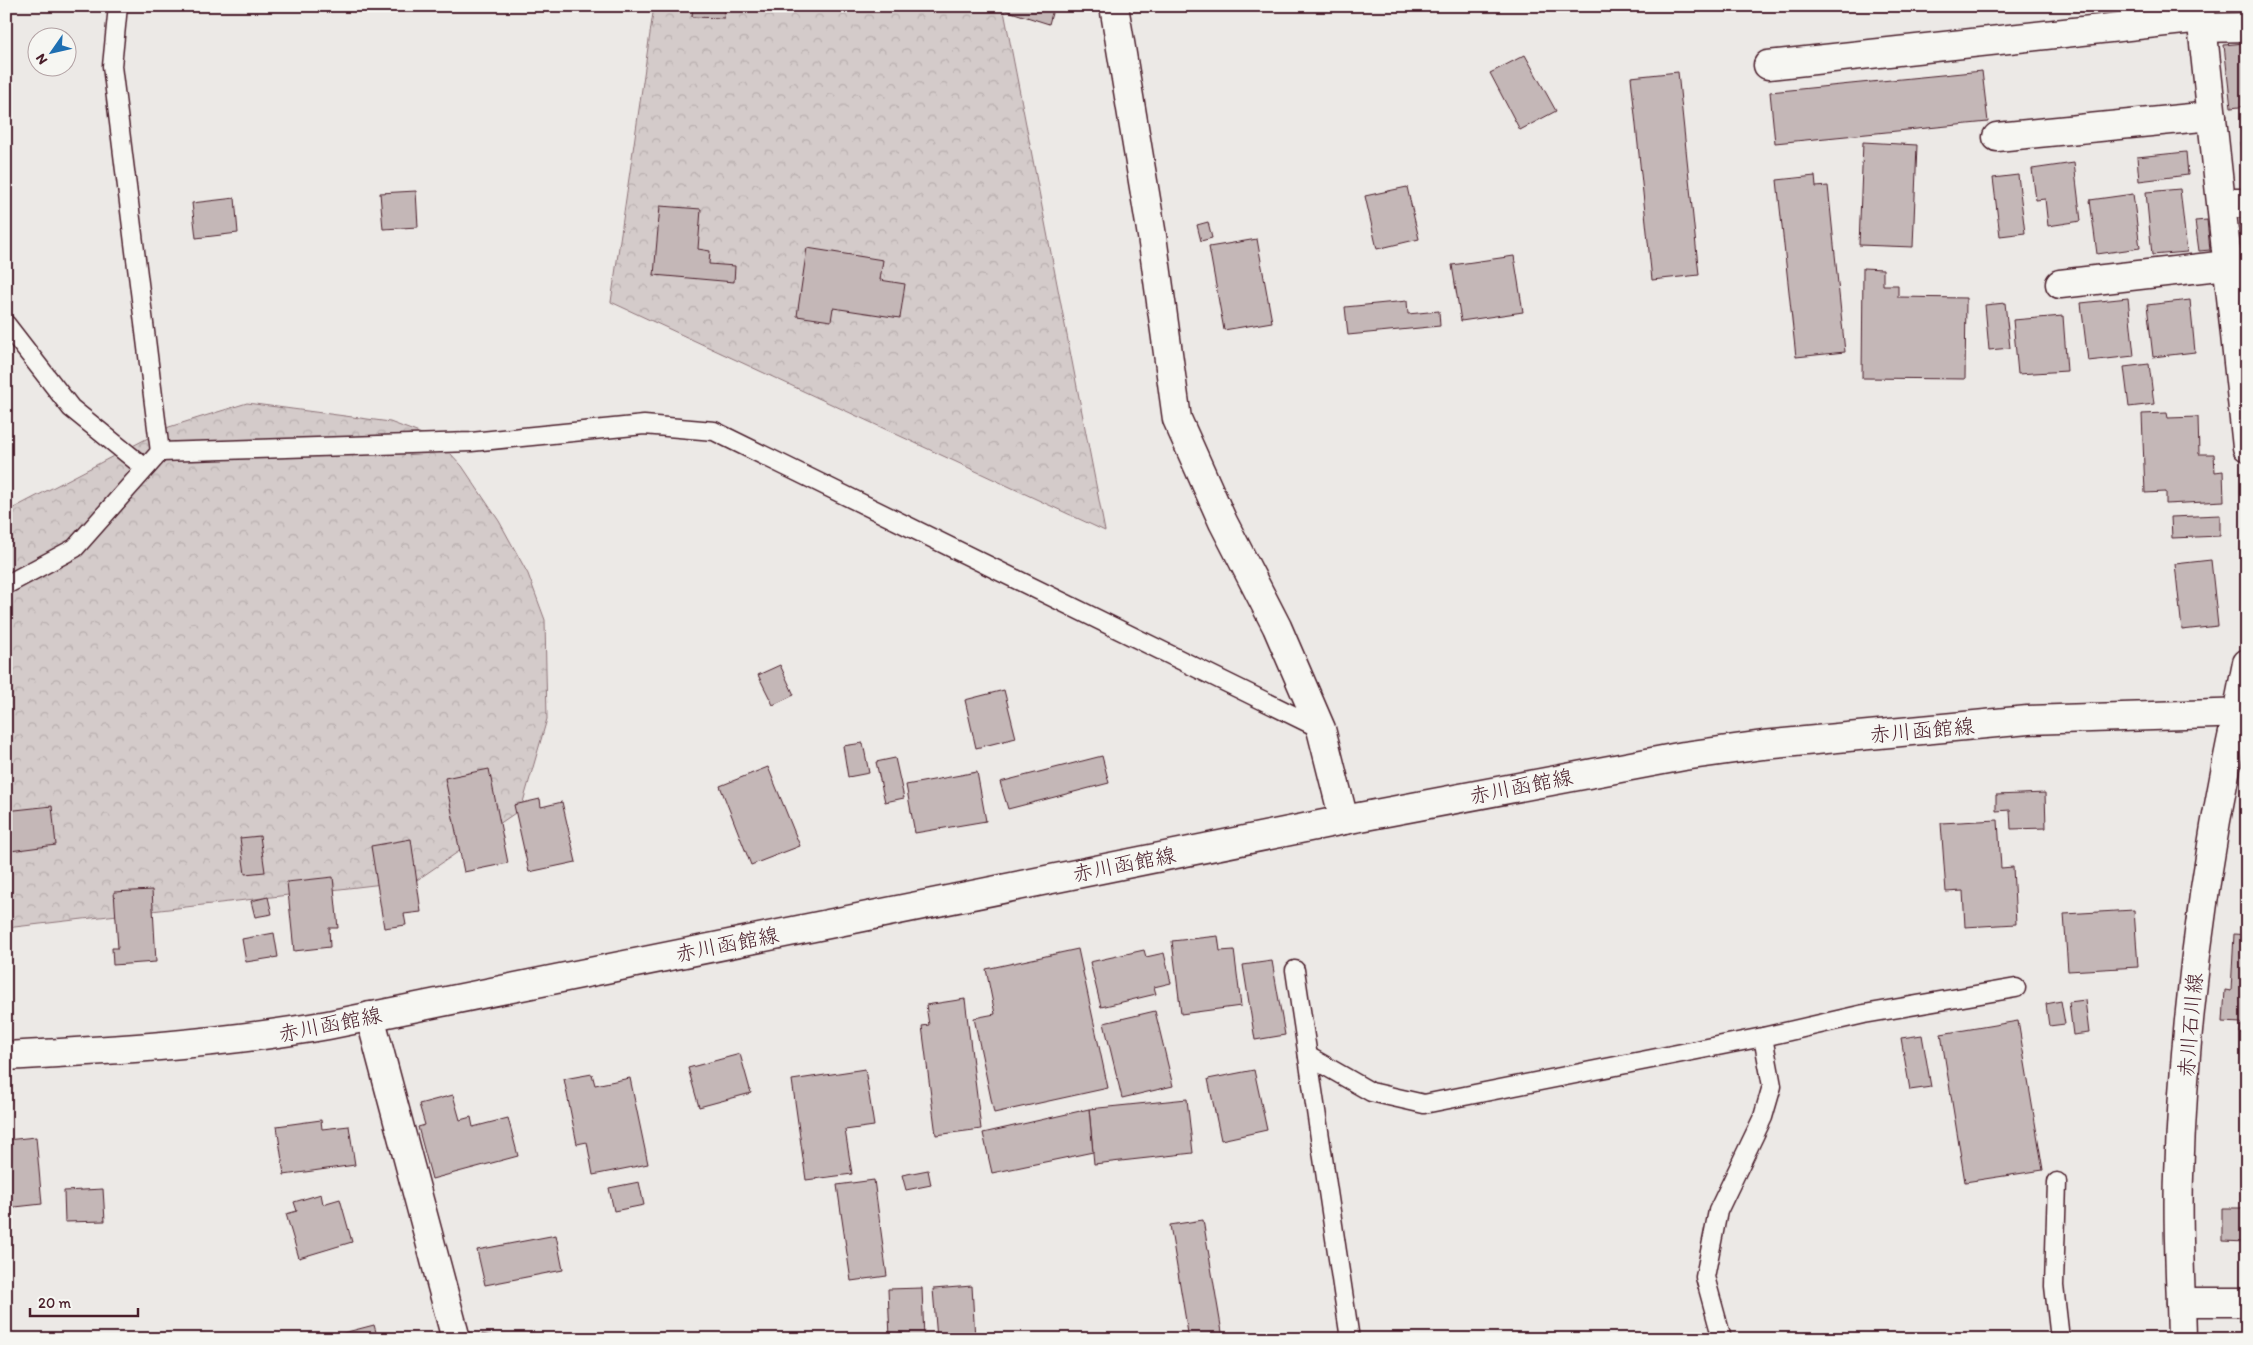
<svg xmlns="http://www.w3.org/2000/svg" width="2253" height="1345" font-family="Itim,'Klee One',sans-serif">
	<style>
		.forest { fill: url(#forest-crowns); stroke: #8f757a }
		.building { fill: #c4b7b7; stroke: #4a1f2b }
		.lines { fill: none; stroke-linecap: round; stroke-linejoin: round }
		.service-casing { stroke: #4a1f2b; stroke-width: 21 }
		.minor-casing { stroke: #4a1f2b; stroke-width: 31 }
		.tertiary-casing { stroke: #4a1f2b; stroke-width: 31 }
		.secondary-casing { stroke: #4a1f2b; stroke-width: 31 }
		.service { stroke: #f6f6f2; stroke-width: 18 }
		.minor { stroke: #f6f6f2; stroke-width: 28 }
		.tertiary { stroke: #f6f6f2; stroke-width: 28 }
		.secondary { stroke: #f6f6f2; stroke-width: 28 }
		.labels { text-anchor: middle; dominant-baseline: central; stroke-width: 4; stroke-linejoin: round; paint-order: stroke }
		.street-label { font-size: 21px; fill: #4a1f2b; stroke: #f6f6f2 }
	</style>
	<defs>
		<pattern id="forest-crowns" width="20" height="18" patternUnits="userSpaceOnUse" patternTransform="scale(1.25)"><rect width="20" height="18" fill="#d4cbca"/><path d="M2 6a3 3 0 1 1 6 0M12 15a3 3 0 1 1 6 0" fill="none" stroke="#b8aeae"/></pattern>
	</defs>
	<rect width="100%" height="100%" fill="#ece9e6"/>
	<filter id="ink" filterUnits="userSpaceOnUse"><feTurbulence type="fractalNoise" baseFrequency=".02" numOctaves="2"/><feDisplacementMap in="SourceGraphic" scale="10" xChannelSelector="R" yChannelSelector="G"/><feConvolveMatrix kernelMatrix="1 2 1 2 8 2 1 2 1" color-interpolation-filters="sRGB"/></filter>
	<g filter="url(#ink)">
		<g class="forest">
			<path d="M654 6H1003L1105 531 611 302Z"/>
			<path d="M247 403 390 422 438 440 462 466 499 521 528 574 545 620 547 719 521 809 417 880 6 928V512L169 427Z"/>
		</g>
		<g class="building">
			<path d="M693 6H725L724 18 692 17Z"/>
			<path d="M992 6H1054L1049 24Z"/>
			<path d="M2245 43 2247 106 2231 108 2224 45Z"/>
			<path d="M1525 55 1556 111 1520 130 1490 73Z"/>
			<path d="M1982 71 1988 122 1775 143 1770 92Z"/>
			<path d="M1678 72 1699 275 1652 280 1631 77Z"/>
			<path d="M2247 141V181H2244L2240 142Z"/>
			<path d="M1863 142 1917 145 1913 247 1859 245Z"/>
			<path d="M2186 152 2188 175 2139 181 2137 157Z"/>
			<path d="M2074 163 2081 221 2048 226 2045 199 2036 200 2032 169Z"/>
			<path d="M2018 175 2025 233 2000 236 1993 178Z"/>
			<path d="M1815 176 1816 187 1828 186 1845 352 1796 357 1777 180Z"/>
			<path d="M1407 187 1419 239 1377 249 1365 196Z"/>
			<path d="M2180 189 2187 252 2152 255 2146 192Z"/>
			<path d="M416 191 418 227 383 229 380 193Z"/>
			<path d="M2133 194 2140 248 2097 254 2090 200Z"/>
			<path d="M235 198 238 233 196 238 192 203Z"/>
			<path d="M660 206 701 209 698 249 710 251 709 264 735 266 734 282 654 275Z"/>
			<path d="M2244 216H2247V232H2245Z"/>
			<path d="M2207 220 2210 250 2199 251 2195 221Z"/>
			<path d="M1208 222 1212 238 1201 241 1197 225Z"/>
			<path d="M1257 239 1272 322 1224 330 1209 247Z"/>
			<path d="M807 248 883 260 880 280 905 284 900 318 833 308 831 321 797 316Z"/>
			<path d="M1514 256 1523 312 1461 321 1452 265Z"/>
			<path d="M1863 268 1883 269V285H1898V297L1966 298 1965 379 1862 378Z"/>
			<path d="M2128 298 2134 356 2088 361 2081 303Z"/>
			<path d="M2190 300 2195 352 2153 357 2147 305Z"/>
			<path d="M1407 301 1408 314 1439 311 1440 326 1348 335 1345 307Z"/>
			<path d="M2005 303 2010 348 1989 350 1985 305Z"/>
			<path d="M2063 316 2067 371 2018 374 2013 320Z"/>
			<path d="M2149 364 2154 404 2129 407 2124 367Z"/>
			<path d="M2167 413 2168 418 2198 417 2199 454H2214L2215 472 2223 471 2224 501 2166 504V492L2145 493 2142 414Z"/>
			<path d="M2220 515V536L2172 538 2171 517Z"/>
			<path d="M2211 560 2218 626 2182 630 2175 564Z"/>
			<path d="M780 665 794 695 773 705 758 675Z"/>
			<path d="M1004 690 1016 738 976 748 965 700Z"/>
			<path d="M863 743 869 773 848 777 843 746Z"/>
			<path d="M1102 756 1109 783 1008 809 1000 782Z"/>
			<path d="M895 758 904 798 885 802 876 762Z"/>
			<path d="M768 767 800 846 751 865 720 786Z"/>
			<path d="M489 769 508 863 464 872 445 778Z"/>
			<path d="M977 772 986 821 915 833 906 785Z"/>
			<path d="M2045 793 2046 828 2011 829 2010 810 1996 811V795Z"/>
			<path d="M540 799 541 807 562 802 576 862 529 872 514 805Z"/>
			<path d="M52 806 56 845 10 851 6 811Z"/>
			<path d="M1998 820 2001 868 2013 867 2016 924 1965 927 1963 891 1946 892 1941 823Z"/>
			<path d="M2246 833H2247V893H2244Z"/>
			<path d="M260 836 265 872 245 874 240 838Z"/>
			<path d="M411 839 421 912 404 914 406 925 384 928 371 846Z"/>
			<path d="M333 877 338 928H329L330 947 294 951 287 882Z"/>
			<path d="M152 890 156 962 113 965 112 948H118L114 892Z"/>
			<path d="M268 897 272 914 255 917 251 901Z"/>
			<path d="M2134 910 2138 967 2068 971 2064 914Z"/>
			<path d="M274 933 278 957 246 962 242 939Z"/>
			<path d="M2234 934 2247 935V1033H2240L2241 1023 2223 1022 2225 990 2231 991Z"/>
			<path d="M1218 936 1220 951 1234 950 1241 1006 1181 1014 1172 941Z"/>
			<path d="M1078 949 1108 1088 994 1113 974 1018 995 1014 986 969Z"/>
			<path d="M1144 950 1146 957 1164 953 1171 983 1154 987 1156 994 1101 1007 1090 962Z"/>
			<path d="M1272 961 1285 1035 1255 1040 1243 965Z"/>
			<path d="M965 999 981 1129 936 1135 922 1026 929 1025 926 1005Z"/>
			<path d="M2085 1000 2089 1033 2073 1035 2069 1002Z"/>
			<path d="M2061 1001 2065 1024 2049 1026 2046 1004Z"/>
			<path d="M1155 1011 1173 1086 1122 1098 1104 1023Z"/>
			<path d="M2018 1021 2043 1170 1965 1182 1941 1034Z"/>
			<path d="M1922 1035 1931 1087 1910 1090 1901 1038Z"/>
			<path d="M740 1054 751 1093 699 1107 688 1068Z"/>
			<path d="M865 1069 874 1126 845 1130 852 1174 806 1180 792 1080Z"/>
			<path d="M1254 1070 1267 1130 1221 1140 1208 1079Z"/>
			<path d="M592 1074 595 1085 630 1078 648 1164 593 1175 587 1142 577 1144 564 1079Z"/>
			<path d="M453 1095 460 1120 471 1117 473 1127 508 1118 518 1156 432 1179 418 1127 425 1125 419 1104Z"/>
			<path d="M1187 1099 1193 1153 1094 1164 1089 1109Z"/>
			<path d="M1089 1109 1093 1152 992 1173 983 1133Z"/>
			<path d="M321 1120 322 1129 349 1126 355 1165 284 1175 277 1126Z"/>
			<path d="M36 1137 42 1204 6 1208V1140Z"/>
			<path d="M928 1170 931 1185 906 1190 902 1175Z"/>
			<path d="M874 1180 887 1276 851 1281 837 1185Z"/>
			<path d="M639 1182 644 1205 614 1211 609 1188Z"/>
			<path d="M103 1189 105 1221 65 1222 64 1191Z"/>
			<path d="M321 1194 323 1204 340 1199 352 1242 299 1258 286 1214 297 1211 294 1202Z"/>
			<path d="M2222 1208H2247V1242L2222 1241Z"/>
			<path d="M1203 1220 1223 1338 1189 1339 1170 1225Z"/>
			<path d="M556 1235 563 1270 485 1285 477 1250Z"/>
			<path d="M972 1286 975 1339H937L933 1289Z"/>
			<path d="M922 1288 924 1339H890L888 1289Z"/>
			<path d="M374 1325 378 1339H320Z"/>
			<path d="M482 1334 505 1339H482Z"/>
		</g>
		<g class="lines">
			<defs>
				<g id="service">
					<path d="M118 6 112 66 160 452 471 442 644 425 714 431 1321 729"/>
					<path d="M6 324 71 408 145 468"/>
					<path d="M6 585 75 548 160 452"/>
					<path d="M1295 970 1350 1339"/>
					<path d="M1308 1056 1371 1092 1424 1104 1763 1037 1864 1014 2016 988"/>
					<path d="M2057 1182 2054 1286 2060 1339"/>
					<path d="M1722 1339 1705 1277 1718 1211 1763 1117 1772 1086 1763 1037"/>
				</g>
				<g id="minor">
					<path d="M1114 6 1152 236 1177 419 1223 522 1277 627 1321 729 1344 820"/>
					<path d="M2200 6 2247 447"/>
					<path d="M2202 28 2247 27"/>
					<path d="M1768 65 2202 18"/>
					<path d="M1997 137 2212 116"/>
					<path d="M2222 203H2247"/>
					<path d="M2060 284 2227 265"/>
					<path d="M2237 714 2247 663"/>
					<path d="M370 1016 456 1339"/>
					<path d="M2181 1302H2247"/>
				</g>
				<path id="tertiary" d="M2182 1339C2181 1285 2177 1230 2179 1176 2184 1021 2204 865 2237 714"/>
				<path id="secondary" d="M6 1056C114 1050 222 1044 328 1025L1344 820 1684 756 1763 745 2028 720 2247 713"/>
			</defs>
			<use href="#service" class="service-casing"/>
			<use href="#minor" class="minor-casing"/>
			<use href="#tertiary" class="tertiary-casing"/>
			<use href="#secondary" class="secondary-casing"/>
			<use href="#service" class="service"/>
			<use href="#minor" class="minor"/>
			<use href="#tertiary" class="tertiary"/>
			<use href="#secondary" class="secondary"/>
		</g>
	</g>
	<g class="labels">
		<g class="street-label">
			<text transform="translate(1922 730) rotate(-5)">赤川函館線</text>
			<text transform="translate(1521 786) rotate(-11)">赤川函館線</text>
			<text transform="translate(1124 864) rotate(-11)">赤川函館線</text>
			<text transform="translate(727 944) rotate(-11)">赤川函館線</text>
			<text transform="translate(330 1024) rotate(-11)">赤川函館線</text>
			<text transform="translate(2190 1025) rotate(-85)">赤川石川線</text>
		</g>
	</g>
	<rect width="2253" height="1345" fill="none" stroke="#f6f6f2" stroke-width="25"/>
	<rect x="12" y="12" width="2228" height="1320" fill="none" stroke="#4a1f2b" stroke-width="2" filter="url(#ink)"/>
	<g transform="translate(52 52) rotate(236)"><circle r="24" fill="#f6f6f2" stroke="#b1a0a2"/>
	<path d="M0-4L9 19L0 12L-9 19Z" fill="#1f6fb2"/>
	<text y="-8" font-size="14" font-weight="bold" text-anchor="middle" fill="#4a1f2b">N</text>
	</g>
	<path d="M30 1308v8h108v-8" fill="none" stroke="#4a1f2b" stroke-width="2.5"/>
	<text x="38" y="1308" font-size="15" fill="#4a1f2b" stroke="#f6f6f2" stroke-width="4" paint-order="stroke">20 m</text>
</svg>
